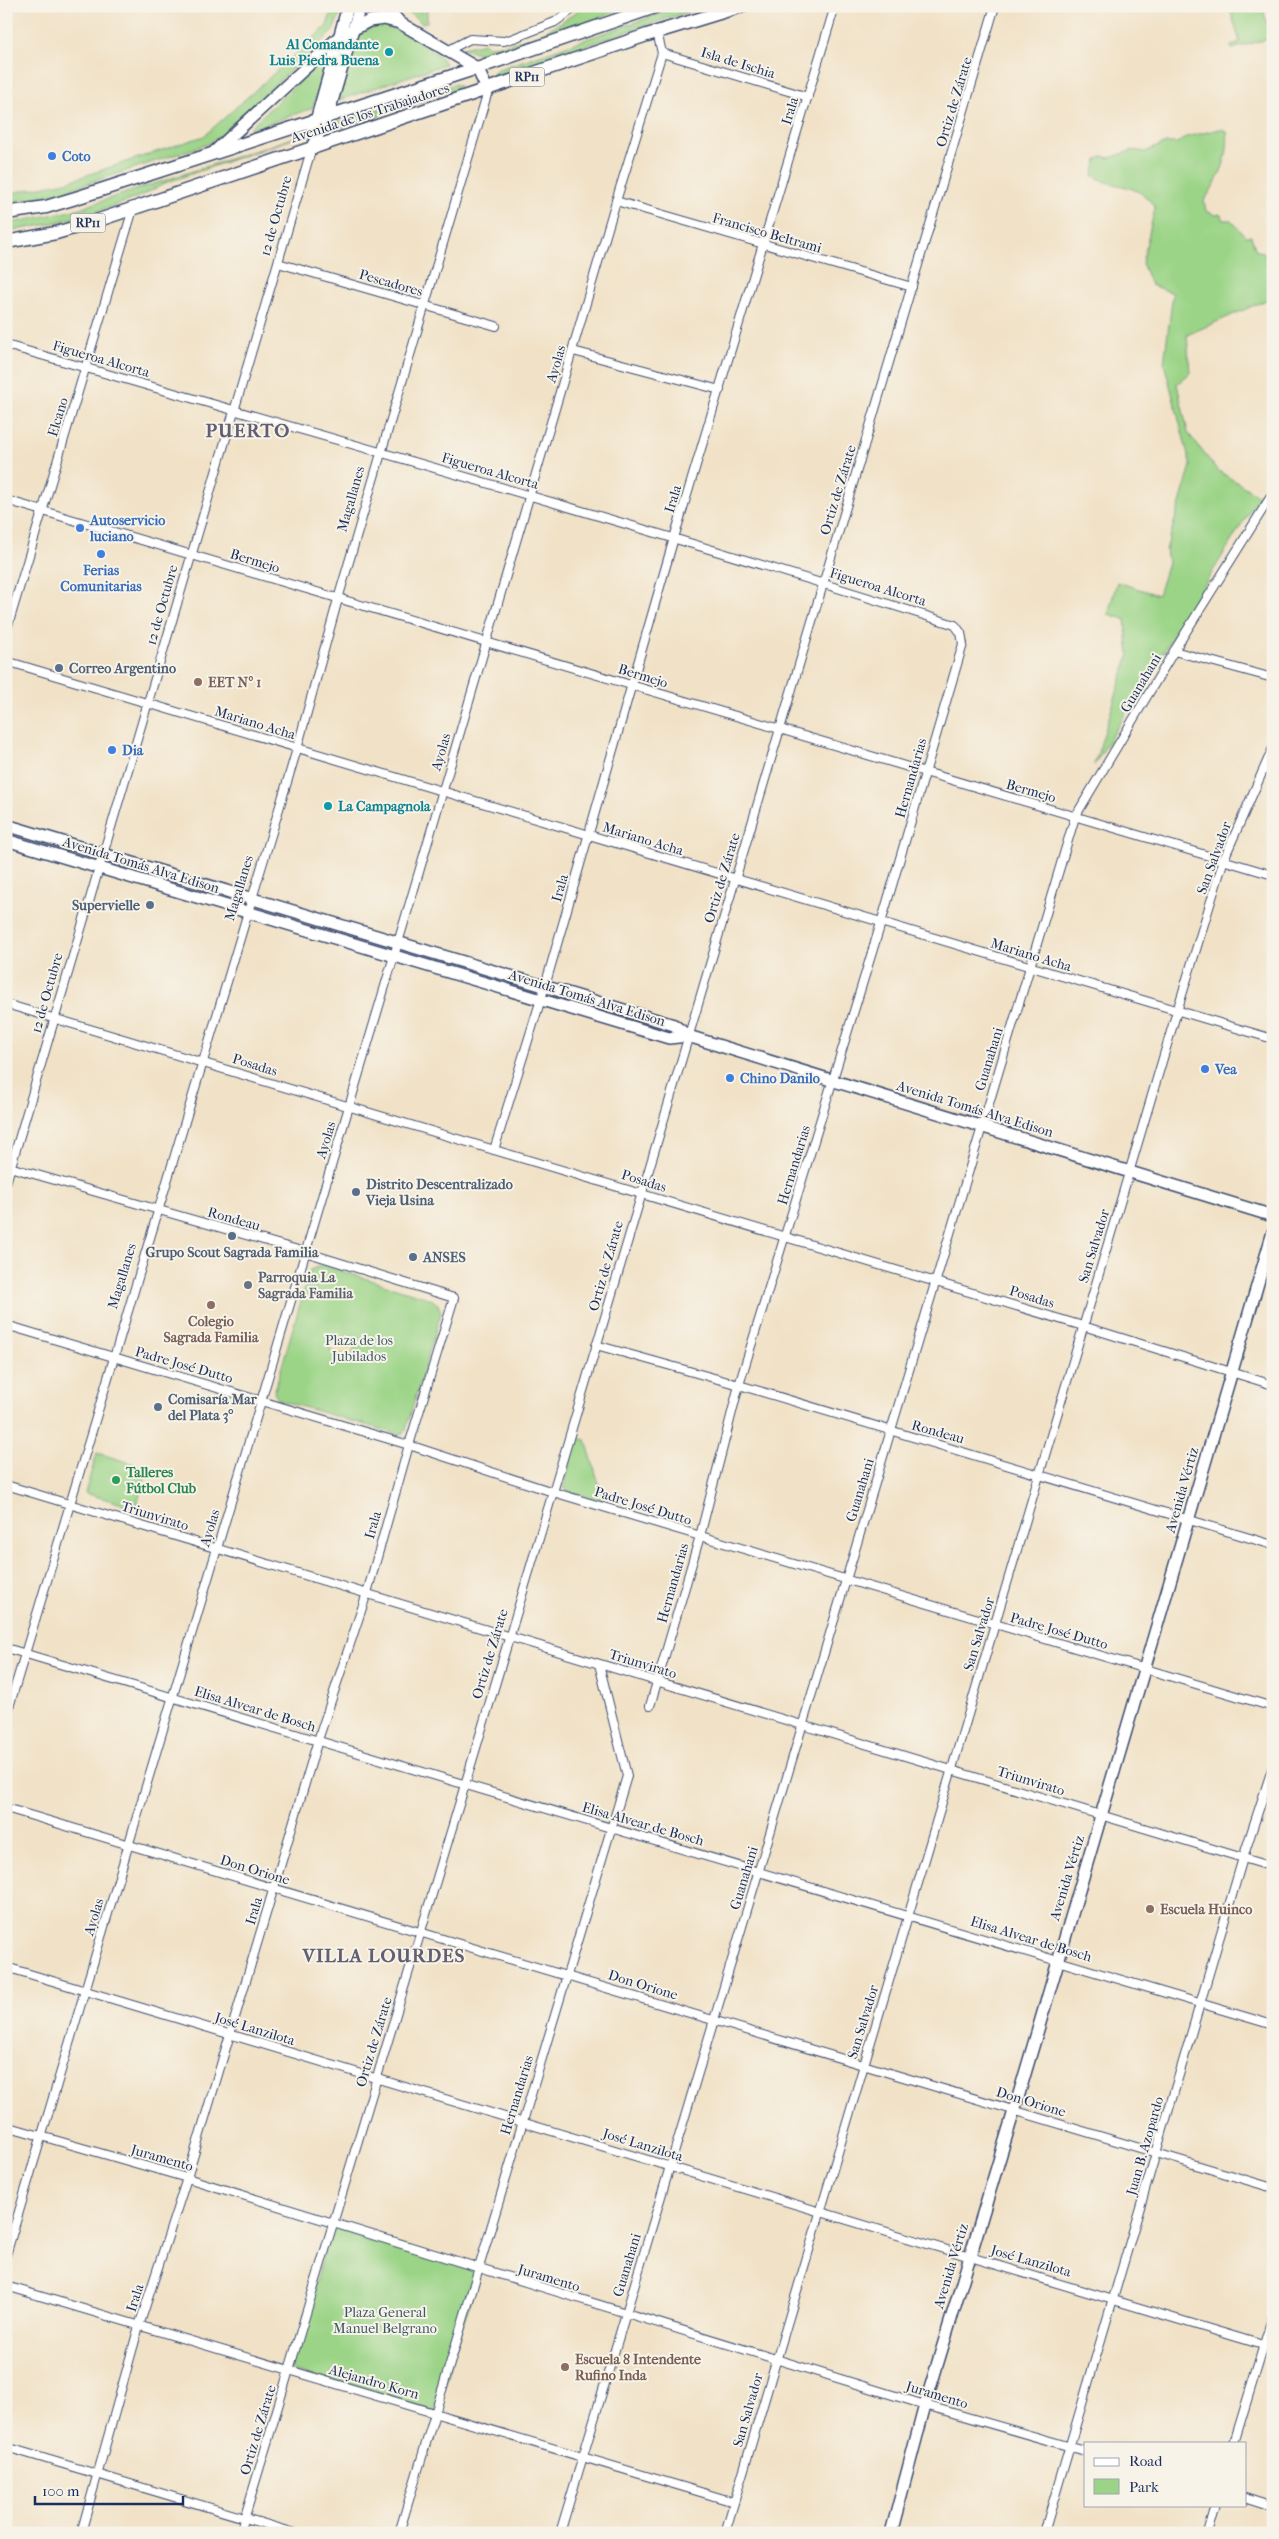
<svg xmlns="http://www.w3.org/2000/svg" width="1279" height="2539" font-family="'IM FELL French Canon',serif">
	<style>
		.green { fill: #9bd487; stroke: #5b8272 }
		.sand { fill: #eeda9e; stroke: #84847e }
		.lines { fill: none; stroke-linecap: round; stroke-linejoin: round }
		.street-casing { stroke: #3b4a6e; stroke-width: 10 }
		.secondary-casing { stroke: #3b4a6e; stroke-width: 14 }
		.primary-casing { stroke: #3b4a6e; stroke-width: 15 }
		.street { stroke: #fff; stroke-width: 8 }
		.secondary { stroke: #fff; stroke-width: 11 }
		.primary { stroke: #fff; stroke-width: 12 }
		.culture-dot { fill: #0f9aa8; stroke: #f7f3e8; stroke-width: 2 }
		.shop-dot { fill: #3f7fe0; stroke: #f7f3e8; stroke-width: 2 }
		.service-dot { fill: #5c6f8a; stroke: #f7f3e8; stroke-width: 2 }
		.education-dot { fill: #8d6e63; stroke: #f7f3e8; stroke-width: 2 }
		.worship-dot { fill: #6b7280; stroke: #f7f3e8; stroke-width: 2 }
		.leisure-dot { fill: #2e9e5b; stroke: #f7f3e8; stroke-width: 2 }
		.labels { text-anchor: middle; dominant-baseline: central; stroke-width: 4; stroke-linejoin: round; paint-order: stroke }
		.shield { fill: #f7f3e8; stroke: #5d6a87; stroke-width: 1 }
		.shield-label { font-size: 12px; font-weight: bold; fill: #1b2f5e }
		.culture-label { font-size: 14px; font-weight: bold; fill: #0d838f; stroke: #f7f3e8; text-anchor: end }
		.street-label { font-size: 14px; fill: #1b2f5e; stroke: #f7f3e8 }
		.shop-label { font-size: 14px; font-weight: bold; fill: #366cbe; stroke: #f7f3e8; text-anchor: start }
		.service-label { font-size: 14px; font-weight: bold; fill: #4e5e75; stroke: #f7f3e8; text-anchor: start }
		.education-label { font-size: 14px; font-weight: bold; fill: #785e54; stroke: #f7f3e8; text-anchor: start }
		.worship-label { font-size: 14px; font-weight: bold; fill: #5b616d; stroke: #f7f3e8; text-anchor: start }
		.park-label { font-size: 14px; fill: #3b5868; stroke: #f7f3e8 }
		.leisure-label { font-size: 14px; font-weight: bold; fill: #27864d; stroke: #f7f3e8; text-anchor: start }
		.district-label { font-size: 19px; font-weight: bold; letter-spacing: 1px; fill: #625f72; stroke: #f7f3e8 }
	</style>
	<rect width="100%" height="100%" fill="#f7f3e8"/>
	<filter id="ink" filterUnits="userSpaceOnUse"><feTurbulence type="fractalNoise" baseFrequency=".02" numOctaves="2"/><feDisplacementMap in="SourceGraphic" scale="10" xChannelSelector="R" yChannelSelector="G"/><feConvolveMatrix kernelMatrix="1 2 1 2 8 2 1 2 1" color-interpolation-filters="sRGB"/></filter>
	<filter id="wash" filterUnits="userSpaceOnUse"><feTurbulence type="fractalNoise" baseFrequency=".0096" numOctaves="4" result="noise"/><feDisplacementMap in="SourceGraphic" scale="20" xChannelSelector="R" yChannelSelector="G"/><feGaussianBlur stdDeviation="1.12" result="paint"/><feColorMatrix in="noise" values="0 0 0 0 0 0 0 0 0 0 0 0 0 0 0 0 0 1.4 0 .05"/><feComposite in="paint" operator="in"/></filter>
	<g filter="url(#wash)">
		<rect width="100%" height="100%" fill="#f1e2c7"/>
		<g class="green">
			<path d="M333 6H343L333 31 220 136 208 144 59 193 6 203V194L66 182 204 136 327 26Z"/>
			<path d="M401 6H410L422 13 424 8 427 9V22L422 23Z"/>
			<path d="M584 6H633L494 55 481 54 462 48 485 43 487 46C525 45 554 29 584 6Z"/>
			<path d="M683 6H707L634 29 497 77 493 74 496 70Z"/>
			<path d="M1229 6H1262L1271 38 1232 49 1231 45 1240 42Z"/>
			<path d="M375 25C391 23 439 49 445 64L339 100 338 98 356 37Z"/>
			<path d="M323 60 327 61 313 108 251 130V126Z"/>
			<path d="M455 84 459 86 457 90 334 130 330 128 332 124Z"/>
			<path d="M1220 129 1227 131C1230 158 1219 179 1204 201L1206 211 1216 215 1220 214 1224 220H1231L1246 237 1251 236 1256 251C1264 251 1268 254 1273 261V297L1187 335 1190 373 1177 384 1188 433 1217 470 1259 496 1094 765 1129 654 1125 619 1108 614 1117 582 1158 595 1168 563 1166 550 1191 466 1164 363 1173 293 1151 285 1142 263 1155 208C1139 181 1114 190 1093 175L1097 160 1103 156 1110 158 1133 150 1145 152 1166 143H1178L1186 137Z"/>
			<path d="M303 135 165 183C126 207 52 226 6 231V224L71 211Z"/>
			<path d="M322 1265 431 1299 438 1304 441 1313 406 1429 403 1433 397 1434 279 1400 274 1393 310 1270Z"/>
			<path d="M576 1438 586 1440 604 1501 567 1491 564 1487Z"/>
			<path d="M97 1453 148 1468 136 1508 85 1493Z"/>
			<path d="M332 2225 480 2269 435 2413 289 2370Z"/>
		</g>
		<path class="sand" d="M334 1336 356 1343 352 1357 330 1351Z"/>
	</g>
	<g filter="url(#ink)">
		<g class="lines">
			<defs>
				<g id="street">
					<path d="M447 51 470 39 504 41 514 38 555 22 577 6"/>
					<path d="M662 53 808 97"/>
					<path d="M616 201 912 287"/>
					<path d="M278 263 496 326"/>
					<path d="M6 345C323 436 641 525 955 625L961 633 963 644 881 923 739 1385 700 1536 650 1706"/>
					<path d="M573 351 720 390"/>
					<path d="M6 500 1273 875"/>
					<path d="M6 632 133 209"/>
					<path d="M1174 651 1273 678"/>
					<path d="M6 661 1273 1039"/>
					<path d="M6 1004 1083 1326 1273 1385"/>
					<path d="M494 1150 545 986 674 538 835 6"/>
					<path d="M6 1166 305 1252 454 1298 409 1445 367 1593 318 1740 187 2178 139 2326 81 2533"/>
					<path d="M6 1183 312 147"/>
					<path d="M6 1325 409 1445 553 1492 1273 1707"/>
					<path d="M596 1345 739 1385 1273 1545"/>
					<path d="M6 1485 1273 1867"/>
					<path d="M6 1648 1273 2025"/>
					<path d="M6 1717 297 749 338 599 488 91"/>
					<path d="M6 1808 1273 2188"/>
					<path d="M6 1967 1273 2348"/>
					<path d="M6 2126 187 2178 925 2405 1085 2451"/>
					<path d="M6 2255 414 889 616 201 662 53 657 32"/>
					<path d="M6 2286 734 2502"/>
					<path d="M1234 2443 1273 2315"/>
					<path d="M6 2447 295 2533"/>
					<path d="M1245 2498 1273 2507"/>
					<path d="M240 2533 553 1492 995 6"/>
					<path d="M399 2533 627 1776 599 1664"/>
					<path d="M560 2533 1075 817 1174 651 1273 493"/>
					<path d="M725 2533 1177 1011 1224 859 1273 748"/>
					<path d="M1044 2533 1243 1858 1273 1766"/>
					<path d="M1207 2533 1215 2505"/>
				</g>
				<g id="secondary">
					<path d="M386 6 400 23 477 68 488 91"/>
					<path d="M314 128 348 6"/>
					<path d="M312 147 328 115 360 6"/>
					<path d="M213 153 339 37 369 21 384 19 400 23"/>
					<path d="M6 825 674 1025 688 1036"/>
					<path d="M6 840 669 1038 688 1036 1273 1216"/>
					<path d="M891 2533 925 2405 1014 2111 1273 1232"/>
				</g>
				<g id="primary">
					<path d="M6 213 46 207 79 197 477 68 658 6"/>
					<path d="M6 242 56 233 90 223 647 35 742 6"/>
				</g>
			</defs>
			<use href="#street" class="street-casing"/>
			<use href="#secondary" class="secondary-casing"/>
			<use href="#primary" class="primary-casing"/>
			<use href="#street" class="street"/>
			<use href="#secondary" class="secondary"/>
			<use href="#primary" class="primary"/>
		</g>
	</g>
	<g class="culture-dot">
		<circle cx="389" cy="52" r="5"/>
		<circle cx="328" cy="806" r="5"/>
	</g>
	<g class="shop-dot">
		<circle cx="52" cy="156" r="5"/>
		<circle cx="80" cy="528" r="5"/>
		<circle cx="101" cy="554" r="5"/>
		<circle cx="112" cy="750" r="5"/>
		<circle cx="1205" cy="1069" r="5"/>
		<circle cx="730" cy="1078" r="5"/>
	</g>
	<g class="service-dot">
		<circle cx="59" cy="668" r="5"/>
		<circle cx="150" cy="905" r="5"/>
		<circle cx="356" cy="1192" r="5"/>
		<circle cx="232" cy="1236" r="5"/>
		<circle cx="413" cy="1257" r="5"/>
		<circle cx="158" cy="1407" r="5"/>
	</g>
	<g class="education-dot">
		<circle cx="198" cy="682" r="5"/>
		<circle cx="211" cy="1305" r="5"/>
		<circle cx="1150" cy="1909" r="5"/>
		<circle cx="565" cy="2367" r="5"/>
	</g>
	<circle class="worship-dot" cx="248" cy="1285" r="5"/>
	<circle class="leisure-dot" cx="116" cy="1480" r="5"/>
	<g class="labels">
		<g class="shield">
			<rect x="509.5" y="67.5" width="35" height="19" rx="4"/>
			<rect x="70.5" y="213.5" width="35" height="19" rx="4"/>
		</g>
		<g class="shield-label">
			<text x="527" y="77">RP11</text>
			<text x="88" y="223">RP11</text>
		</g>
		<g class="culture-label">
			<text x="379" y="44">Al Comandante<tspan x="379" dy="16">Luis Piedra Buena</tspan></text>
			<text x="338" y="806" text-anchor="start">La Campagnola</text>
		</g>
		<g class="street-label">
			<text transform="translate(738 63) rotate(17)">Isla de Ischia</text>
			<text transform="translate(954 102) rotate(-73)">Ortiz de Zárate</text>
			<text transform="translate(790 111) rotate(-73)">Irala</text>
			<text transform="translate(370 113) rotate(-18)">Avenida de los Trabajadores</text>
			<text transform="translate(276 216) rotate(-74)">12 de Octubre</text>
			<text transform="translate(767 233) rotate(16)">Francisco Beltrami</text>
			<text transform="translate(391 283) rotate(16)">Pescadores</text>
			<text transform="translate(101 359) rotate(16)">Figueroa Alcorta</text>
			<text transform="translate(556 364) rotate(-74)">Ayolas</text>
			<text transform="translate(58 417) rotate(-73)">Elcano</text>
			<text transform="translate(490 471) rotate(16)">Figueroa Alcorta</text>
			<text transform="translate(838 490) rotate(-73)">Ortiz de Zárate</text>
			<text transform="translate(351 499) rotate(-74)">Magallanes</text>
			<text transform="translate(673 499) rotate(-73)">Irala</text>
			<text transform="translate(255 561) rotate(17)">Bermejo</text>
			<text transform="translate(878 587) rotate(17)">Figueroa Alcorta</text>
			<text transform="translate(162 605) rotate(-74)">12 de Octubre</text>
			<text transform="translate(643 676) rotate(17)">Bermejo</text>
			<text transform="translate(1141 683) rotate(-59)">Guanahani</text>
			<text transform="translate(255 723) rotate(17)">Mariano Acha</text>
			<text transform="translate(441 752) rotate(-74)">Ayolas</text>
			<text transform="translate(911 778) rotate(-74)">Hernandarias</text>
			<text transform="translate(1031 791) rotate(16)">Bermejo</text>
			<text transform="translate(643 839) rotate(17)">Mariano Acha</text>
			<text transform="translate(1214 858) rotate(-70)">San Salvador</text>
			<text transform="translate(141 865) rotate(17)">Avenida Tomás Alva Edison</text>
			<text transform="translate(722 878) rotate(-73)">Ortiz de Zárate</text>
			<text transform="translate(239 888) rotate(-73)">Magallanes</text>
			<text transform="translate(560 888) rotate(-74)">Irala</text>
			<text transform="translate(1031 955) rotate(17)">Mariano Acha</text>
			<text transform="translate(47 993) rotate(-74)">12 de Octubre</text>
			<text transform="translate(587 998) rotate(17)">Avenida Tomás Alva Edison</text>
			<text transform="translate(989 1059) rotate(-73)">Guanahani</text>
			<text transform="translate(255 1065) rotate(17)">Posadas</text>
			<text transform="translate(975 1109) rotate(17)">Avenida Tomás Alva Edison</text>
			<text transform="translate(326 1140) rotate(-73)">Ayolas</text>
			<text transform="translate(794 1165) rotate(-73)">Hernandarias</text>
			<text transform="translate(644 1181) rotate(17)">Posadas</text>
			<text transform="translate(234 1219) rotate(16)">Rondeau</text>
			<text transform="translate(1094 1246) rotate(-73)">San Salvador</text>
			<text transform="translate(606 1266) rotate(-74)">Ortiz de Zárate</text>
			<text transform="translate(122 1276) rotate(-73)">Magallanes</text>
			<text transform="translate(1032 1297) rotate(17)">Posadas</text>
			<text transform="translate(184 1365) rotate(16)">Padre José Dutto</text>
			<text transform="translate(938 1432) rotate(16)">Rondeau</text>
			<text transform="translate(860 1490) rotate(-73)">Guanahani</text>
			<text transform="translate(1182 1490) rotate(-74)">Avenida Vértiz</text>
			<text transform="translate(643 1506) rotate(17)">Padre José Dutto</text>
			<text transform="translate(155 1516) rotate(17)">Triunvirato</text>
			<text transform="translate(373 1525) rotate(-74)">Irala</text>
			<text transform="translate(210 1528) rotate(-73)">Ayolas</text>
			<text transform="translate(673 1583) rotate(-74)">Hernandarias</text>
			<text transform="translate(1059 1631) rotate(16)">Padre José Dutto</text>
			<text transform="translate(979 1634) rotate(-73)">San Salvador</text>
			<text transform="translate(490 1654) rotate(-73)">Ortiz de Zárate</text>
			<text transform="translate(643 1664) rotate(17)">Triunvirato</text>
			<text transform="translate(255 1709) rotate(17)">Elisa Alvear de Bosch</text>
			<text transform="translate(1031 1781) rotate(17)">Triunvirato</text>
			<text transform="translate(643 1824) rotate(16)">Elisa Alvear de Bosch</text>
			<text transform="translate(255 1870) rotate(17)">Don Orione</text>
			<text transform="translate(744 1878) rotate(-73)">Guanahani</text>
			<text transform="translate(1067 1878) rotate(-73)">Avenida Vértiz</text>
			<text transform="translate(254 1911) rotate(-73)">Irala</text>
			<text transform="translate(94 1917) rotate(-73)">Ayolas</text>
			<text transform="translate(1031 1939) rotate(17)">Elisa Alvear de Bosch</text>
			<text transform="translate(643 1985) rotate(17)">Don Orione</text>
			<text transform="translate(863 2022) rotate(-73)">San Salvador</text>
			<text transform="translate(255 2029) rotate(17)">José Lanzilota</text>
			<text transform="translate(374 2042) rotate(-73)">Ortiz de Zárate</text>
			<text transform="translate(517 2095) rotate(-73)">Hernandarias</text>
			<text transform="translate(1031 2102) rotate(17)">Don Orione</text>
			<text transform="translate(643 2145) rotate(17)">José Lanzilota</text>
			<text transform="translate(1145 2146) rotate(-74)">Juan B. Azopardo</text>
			<text transform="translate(162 2158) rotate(16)">Juramento</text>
			<text transform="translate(1031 2261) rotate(16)">José Lanzilota</text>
			<text transform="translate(627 2265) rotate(-73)">Guanahani</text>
			<text transform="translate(951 2266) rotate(-73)">Avenida Vértiz</text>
			<text transform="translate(549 2278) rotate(17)">Juramento</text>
			<text transform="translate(135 2298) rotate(-72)">Irala</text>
			<text transform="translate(374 2382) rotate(16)">Alejandro Korn</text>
			<text transform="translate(937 2395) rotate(17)">Juramento</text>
			<text transform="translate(748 2410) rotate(-74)">San Salvador</text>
			<text transform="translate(258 2430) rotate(-73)">Ortiz de Zárate</text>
		</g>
		<g class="shop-label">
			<text x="62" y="156">Coto</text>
			<text x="90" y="520">Autoservicio<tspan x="90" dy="16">luciano</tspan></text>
			<text x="101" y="570" text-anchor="middle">Ferias<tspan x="101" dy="16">Comunitarias</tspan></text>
			<text x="122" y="750">Dia</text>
			<text x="1215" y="1069">Vea</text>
			<text x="740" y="1078">Chino Danilo</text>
		</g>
		<g class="service-label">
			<text x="69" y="668">Correo Argentino</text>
			<text x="140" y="905" text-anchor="end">Supervielle</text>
			<text x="366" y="1184">Distrito Descentralizado<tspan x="366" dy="16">Vieja Usina</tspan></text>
			<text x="232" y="1252" text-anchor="middle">Grupo Scout Sagrada Familia</text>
			<text x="423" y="1257">ANSES</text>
			<text x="168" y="1399">Comisaría Mar<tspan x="168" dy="16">del Plata 3°</tspan></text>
		</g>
		<g class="education-label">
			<text x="208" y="682">EET Nº 1</text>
			<text x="211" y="1321" text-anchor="middle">Colegio<tspan x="211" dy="16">Sagrada Familia</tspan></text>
			<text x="1160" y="1909">Escuela Huinco</text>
			<text x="575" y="2359">Escuela 8 Intendente<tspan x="575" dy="16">Rufino Inda</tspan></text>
		</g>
		<g class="worship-label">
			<text x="258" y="1277">Parroquia La<tspan x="258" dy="16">Sagrada Familia</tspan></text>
		</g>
		<g class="park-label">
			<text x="359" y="1340">Plaza de los<tspan x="359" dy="16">Jubilados</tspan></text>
			<text x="385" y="2312">Plaza General<tspan x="385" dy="16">Manuel Belgrano</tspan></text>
		</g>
		<g class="leisure-label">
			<text x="126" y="1472">Talleres<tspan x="126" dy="16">Fútbol Club</tspan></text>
		</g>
		<g class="district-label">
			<text x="248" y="431">PUERTO</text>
			<text x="384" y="1956">VILLA LOURDES</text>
		</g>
	</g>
	<rect width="1279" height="2539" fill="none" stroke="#f7f3e8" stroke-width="25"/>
	<rect x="1084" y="2442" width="162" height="65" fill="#f7f3e8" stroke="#9fa5b1"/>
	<rect x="1094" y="2458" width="25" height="8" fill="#ffffff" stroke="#9fa5b1"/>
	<text x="1129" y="2466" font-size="15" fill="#1b2f5e">Road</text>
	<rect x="1094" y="2479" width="25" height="15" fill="#9bd487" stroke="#9fa5b1"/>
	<text x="1129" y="2492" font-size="15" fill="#1b2f5e">Park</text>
	<path d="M35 2496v8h148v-8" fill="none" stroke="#1b2f5e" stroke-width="2.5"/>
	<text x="42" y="2496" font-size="15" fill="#1b2f5e" stroke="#f7f3e8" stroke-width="4" paint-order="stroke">100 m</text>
</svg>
